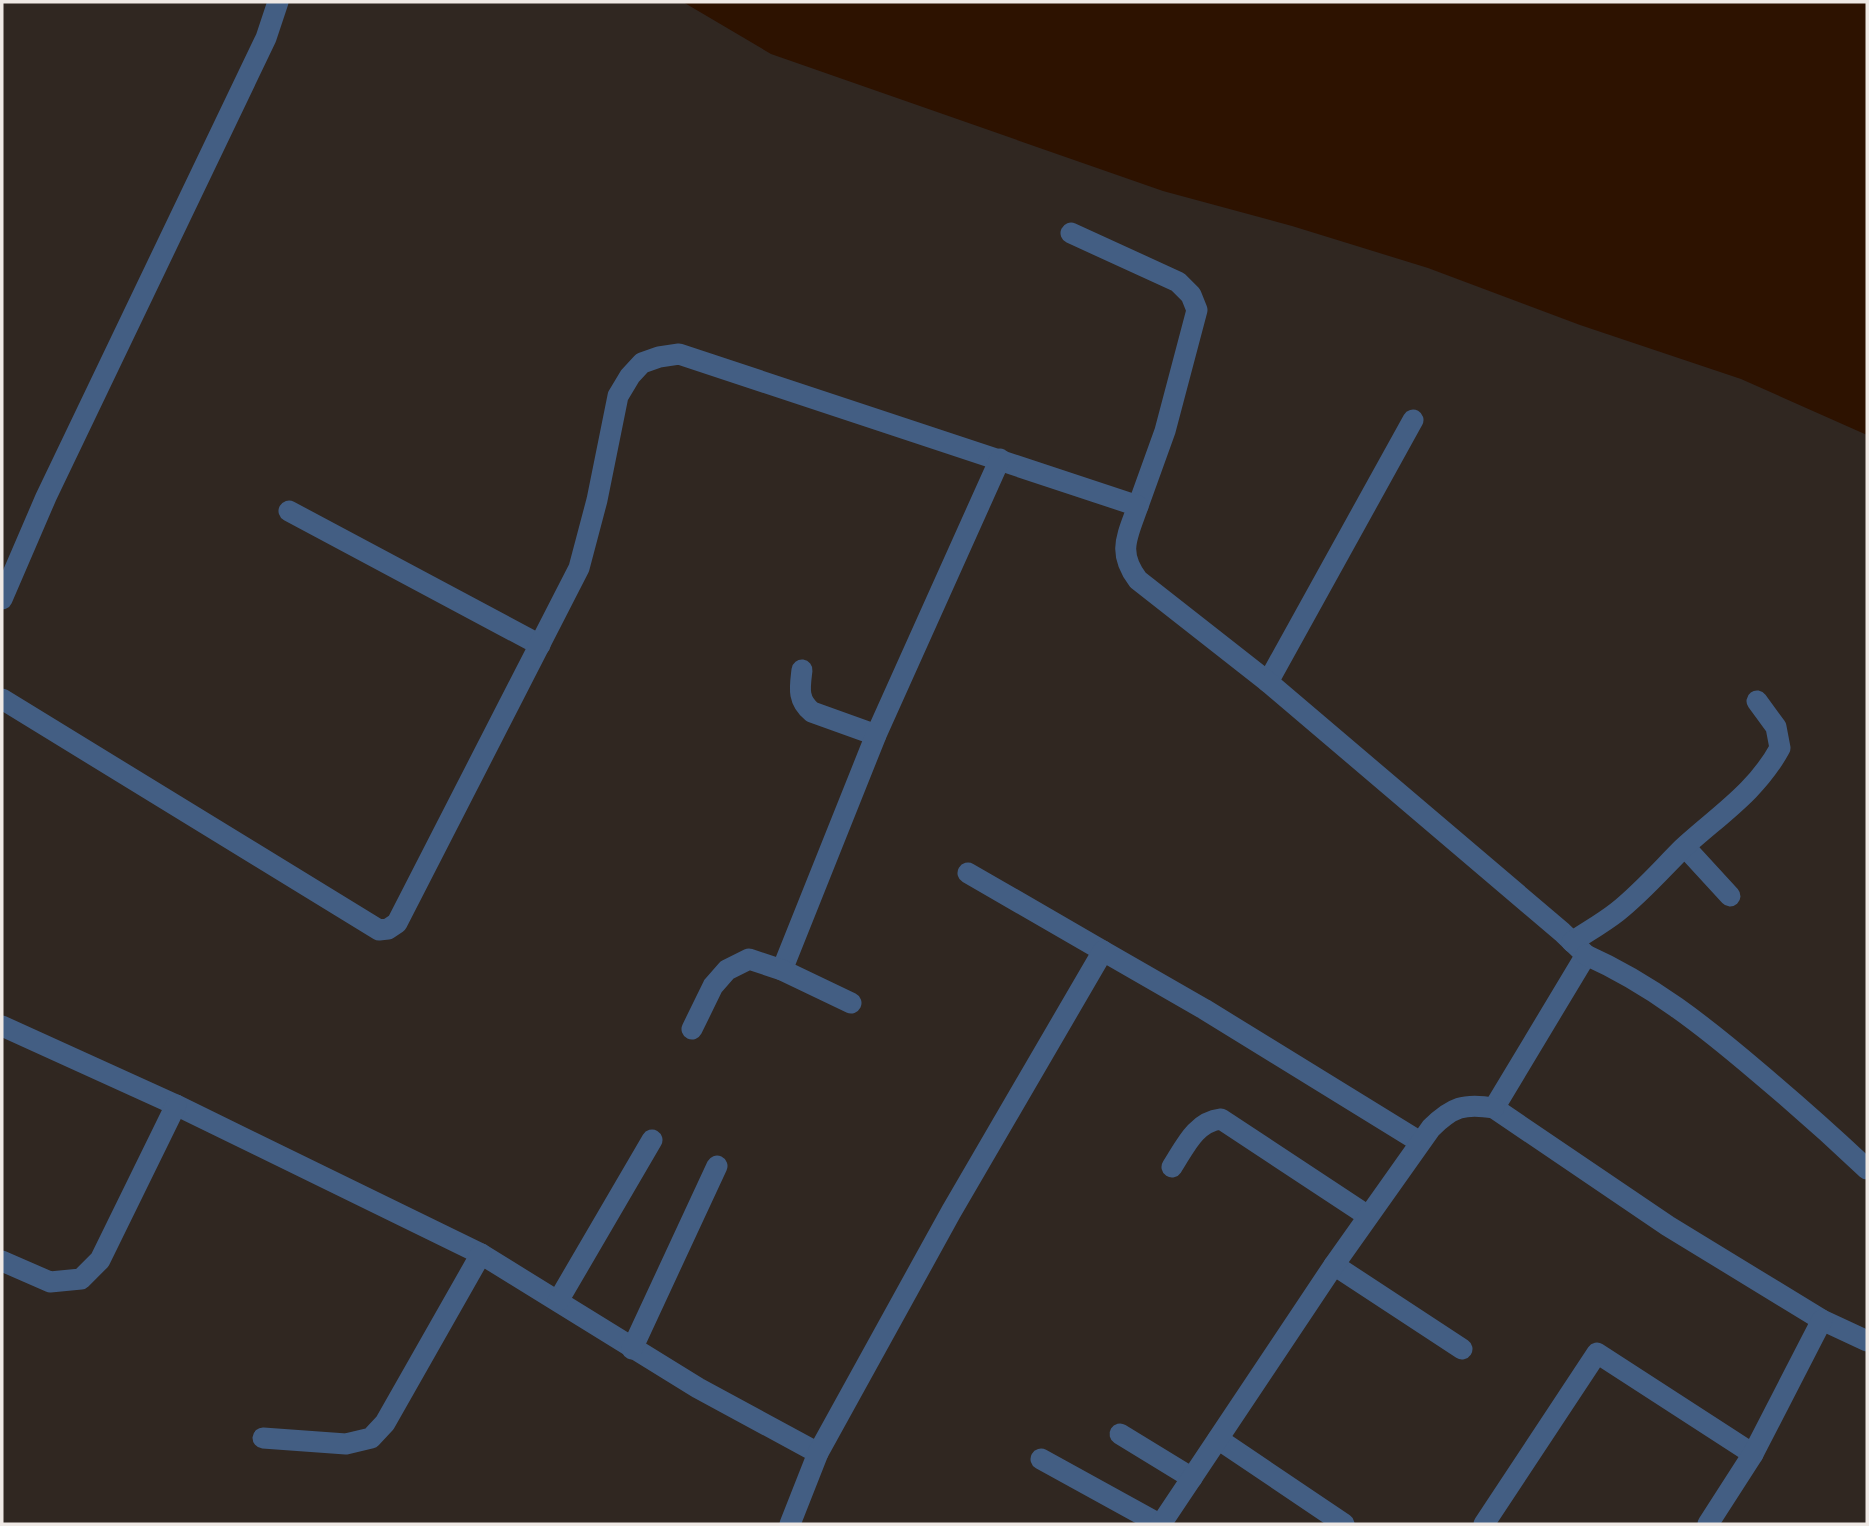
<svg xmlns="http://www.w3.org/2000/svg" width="1869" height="1526" font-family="'Public Sans',sans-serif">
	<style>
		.water { fill: #2d1200 }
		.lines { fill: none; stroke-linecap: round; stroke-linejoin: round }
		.minor { stroke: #435e83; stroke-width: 21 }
	</style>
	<rect width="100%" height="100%" fill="#302721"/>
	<path class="water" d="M683 2H1867V435L1741 379 1580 325 1428 268 1292 226 1163 191 771 54Z"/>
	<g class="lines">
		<g class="minor">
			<path d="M1071 233 1178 282 1191 295 1197 310 1165 431 1138 506"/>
			<path d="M289 511 540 645"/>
			<path d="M2 599 46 497 266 38 278 2"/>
			<path d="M802 670C800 687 797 700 812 712L876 735"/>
			<path d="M1268 682 1413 420"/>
			<path d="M2 699 379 930 388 929 397 923 579 568 597 500 618 396 630 376 642 363 659 357 679 354 1138 506C1127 537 1117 552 1138 580L1268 682 1562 932 1586 955 1494 1108 1668 1226 1822 1320 1867 1341"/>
			<path d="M1685 847 1730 896"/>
			<path d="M968 873 1103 951"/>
			<path d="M1572 942C1587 932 1603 923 1617 912 1641 893 1661 870 1683 848 1719 815 1756 792 1780 748L1776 727 1757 701"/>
			<path d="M1586 955C1651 984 1704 1026 1758 1072 1796 1104 1832 1136 1867 1169"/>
			<path d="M782 970 876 735 1000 459"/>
			<path d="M2 1026 176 1105 481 1254 698 1388 818 1453"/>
			<path d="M692 1029 713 986 727 970 749 959 782 970 851 1003"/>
			<path d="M1172 1167C1185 1147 1195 1122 1221 1119L1368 1216"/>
			<path d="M2 1261 50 1282 81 1279 100 1260 176 1105"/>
			<path d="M1334 1265 1462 1349"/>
			<path d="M558 1301 652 1140"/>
			<path d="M632 1349 717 1166"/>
			<path d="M1120 1434 1192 1478"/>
			<path d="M263 1438 346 1444 371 1438 385 1423 481 1254"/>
			<path d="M1218 1439 1344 1524"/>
			<path d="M1041 1459 1159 1524"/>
			<path d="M790 1524 818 1453 951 1212 1103 951 1204 1009 1420 1142"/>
			<path d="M1161 1524 1334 1265 1431 1128C1452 1107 1464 1103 1494 1108"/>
			<path d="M1484 1524 1597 1353 1753 1454"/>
			<path d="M1708 1524 1753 1454 1822 1320"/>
		</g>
	</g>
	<rect width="1869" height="1526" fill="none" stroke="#efe9e5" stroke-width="7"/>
</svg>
